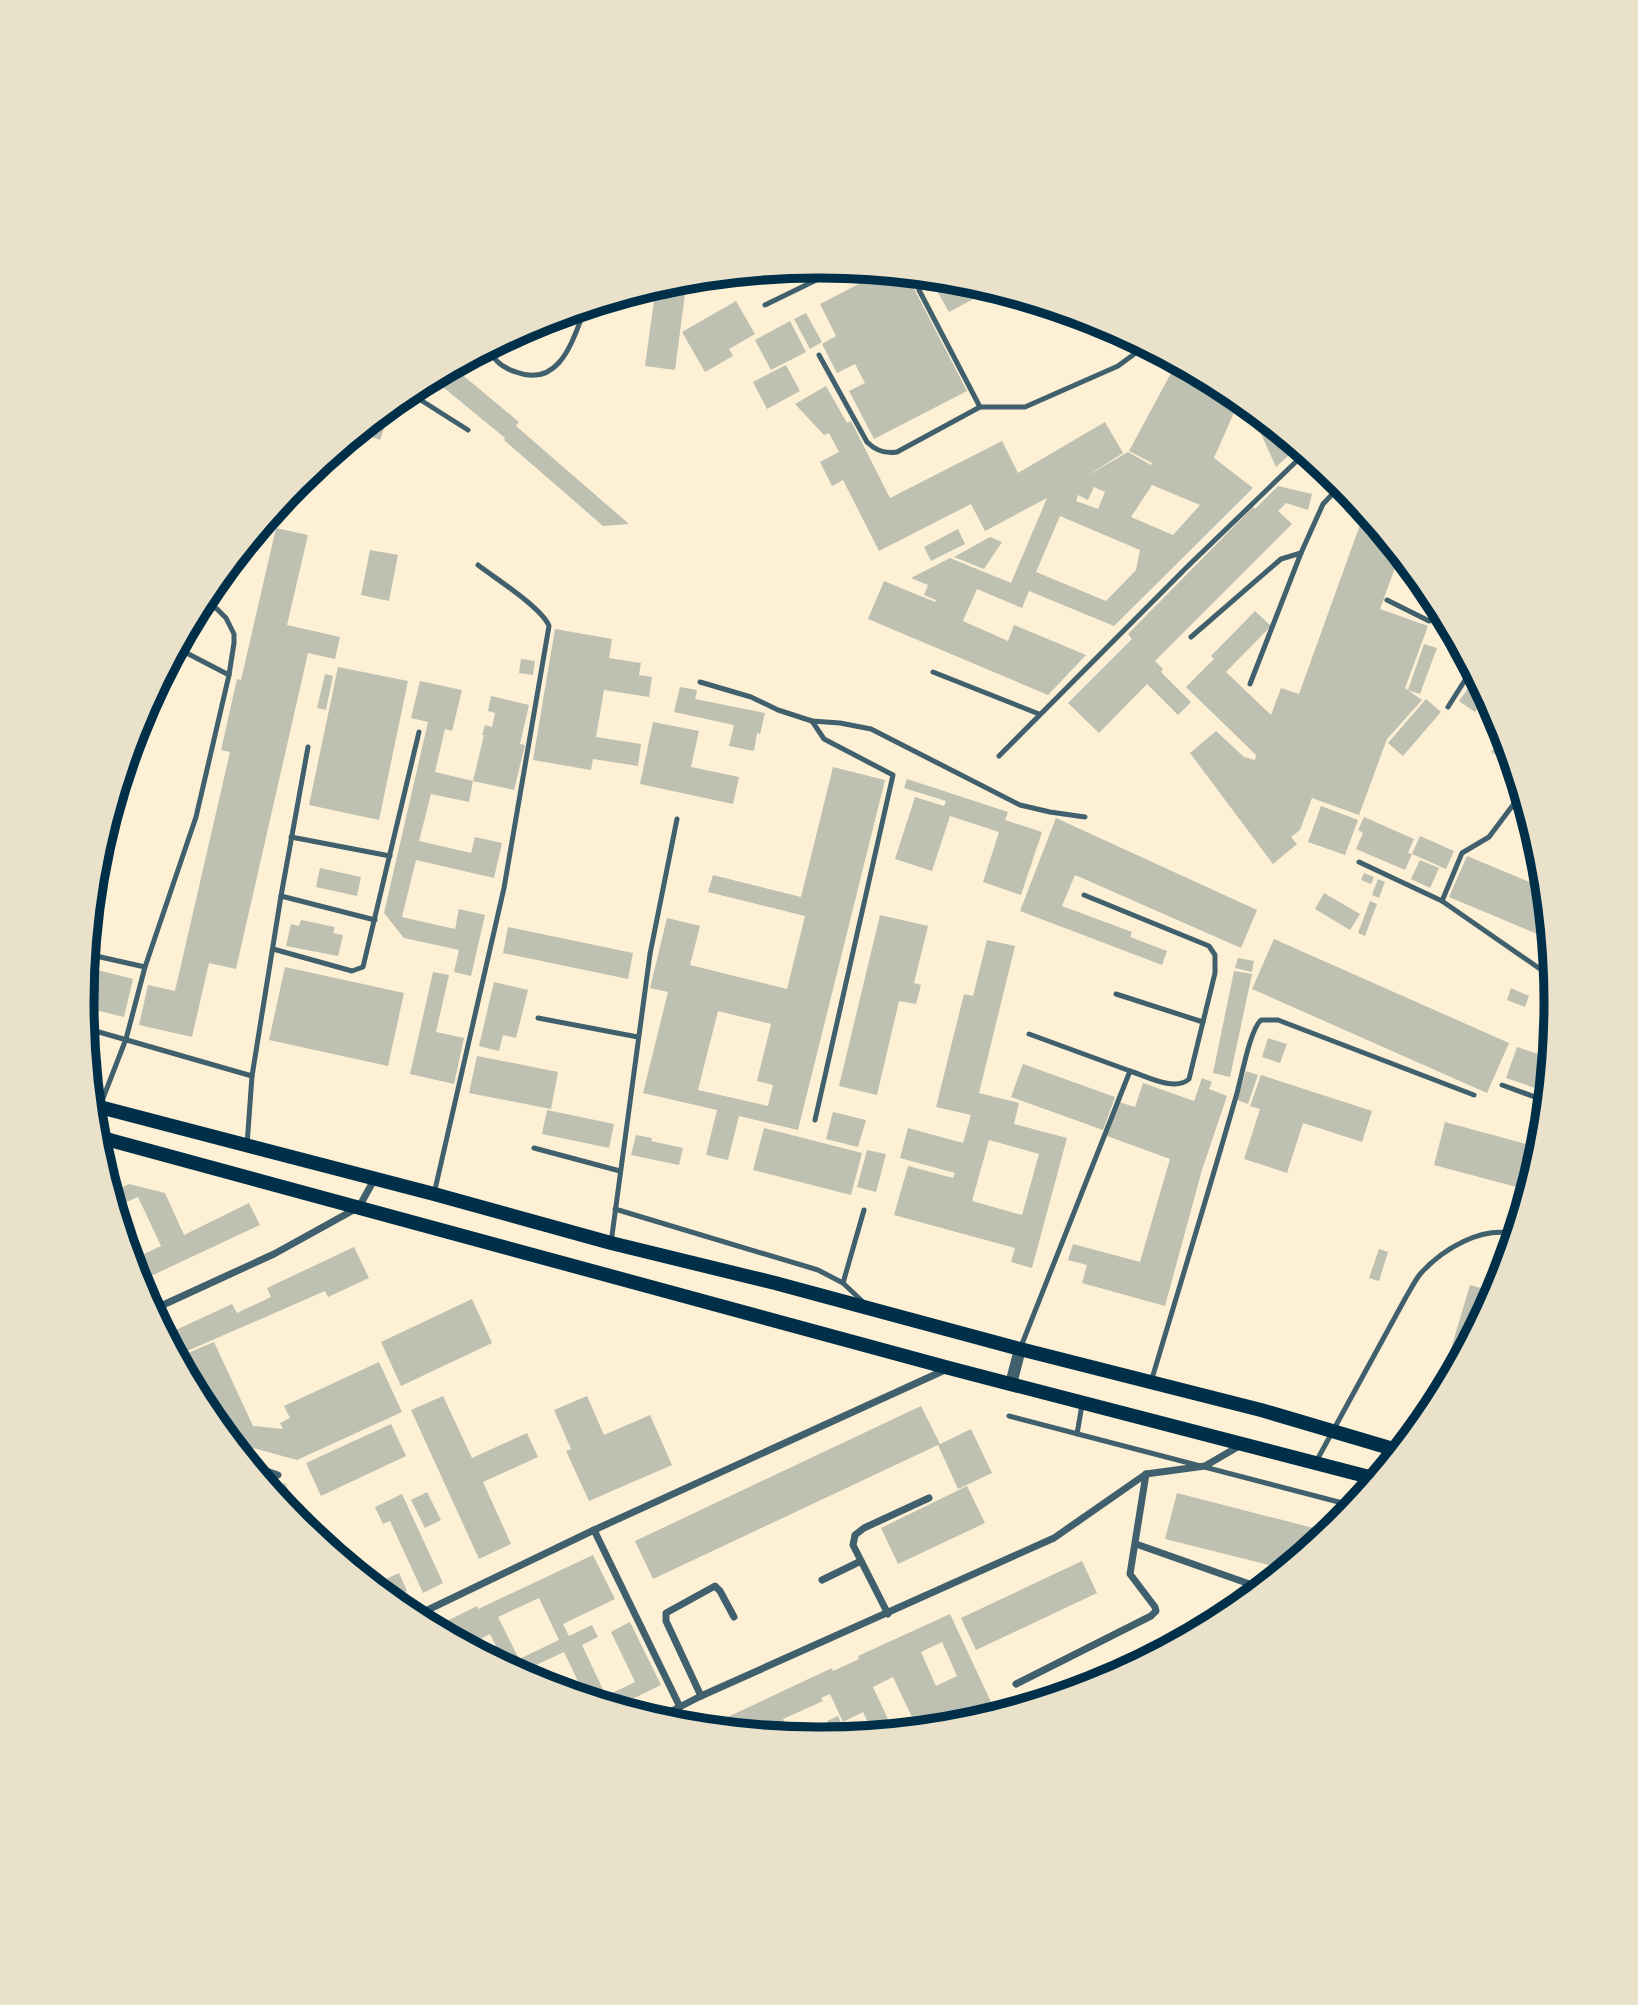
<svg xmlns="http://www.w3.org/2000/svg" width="1638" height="2005" font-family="'IBM Plex Sans',sans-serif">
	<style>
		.building { fill: #bec0b2; fill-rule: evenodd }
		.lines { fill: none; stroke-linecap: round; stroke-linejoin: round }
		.service { stroke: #3f606c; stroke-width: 5 }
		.minor { stroke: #3f606c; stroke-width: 7 }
		.tertiary { stroke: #3f606c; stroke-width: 12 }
		.secondary { stroke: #003049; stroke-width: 14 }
		.rim { fill: none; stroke: #003049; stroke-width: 9 }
	</style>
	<rect width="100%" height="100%" fill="#fdf0d5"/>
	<g class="building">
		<path d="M882 272 916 275 909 279 967 391 874 439 849 391 865 383 855 364 837 373 822 344 836 336 820 304Z"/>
		<path d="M929 277 963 280 992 289 949 312Z"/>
		<path d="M687 279 675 370 645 366 656 286 676 280Z"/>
		<path d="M736 301 755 334 729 349 733 356 705 372 682 332Z"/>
		<path d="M806 313 822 342 810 349 794 319Z"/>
		<path d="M790 321 806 352 771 370 755 340Z"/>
		<path d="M1177 362 1229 390 1240 399 1214 458 1253 488 1114 626 1029 591 1022 608 977 589 963 621 1008 641 1014 625 1086 655 1048 695 868 619 884 581 935 602 936 600 924 595 928 585 911 578 950 558 1011 583 1047 498 985 531 971 504 879 551 843 480 832 486 820 462 839 452 829 433 824 435 795 404 826 386 847 423 851 421 890 498 1002 441 1018 473 1105 422 1123 453 1085 477 1128 452 1151 465 1152 463 1129 451ZM1152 485 1200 505 1173 535 1131 517ZM1094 487 1105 492 1098 509 1076 501 1078 495 1088 500ZM1060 516 1140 550 1136 570 1106 601 1036 572Z"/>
		<path d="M786 365 800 391 767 409 753 382Z"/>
		<path d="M453 367 519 422 516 426 629 524 603 526 504 440 505 438 432 378Z"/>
		<path d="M1249 407 1298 447 1276 467Z"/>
		<path d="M386 409 390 411 380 440 359 432Z"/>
		<path d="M1278 486 1312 494 1308 510 1286 503 1278 511 1292 524 1155 661 1163 669 1161 672 1191 702 1178 715 1147 684 1099 733 1068 703 1132 639 1128 634 1253 507 1255 509Z"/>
		<path d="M1368 515 1400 554 1380 609 1428 626 1405 688 1422 700 1387 739 1359 815 1312 798 1300 830 1291 837 1297 844 1273 864 1190 753 1216 731 1244 757 1255 760 1256 755 1186 687 1214 659 1211 656 1255 611 1271 626 1226 672 1271 715 1281 688 1299 694 1361 522Z"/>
		<path d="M276 528 308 535 287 625 340 637 335 659 308 653 236 969 209 963 192 1037 139 1025 148 985 175 991 230 752 221 750 237 679 241 680Z"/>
		<path d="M958 529 965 544 931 561 924 547Z"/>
		<path d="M990 537 1002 542 984 569 954 557Z"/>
		<path d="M370 550 398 555 389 601 361 595Z"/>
		<path d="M555 629 612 639 609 658 641 663 639 675 652 677 649 697 604 690 596 737 641 744 638 766 593 759 591 770 533 760Z"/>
		<path d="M1424 644 1437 648 1420 694 1408 690Z"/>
		<path d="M521 659 535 661 533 675 519 673Z"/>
		<path d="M338 667 408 681 379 820 309 805Z"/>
		<path d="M325 674 333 676 326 710 317 708Z"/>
		<path d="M1476 677 1486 696 1475 712 1459 701Z"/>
		<path d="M420 681 462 690 452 731 445 729 435 772 473 781 469 802 431 794 419 841 471 853 475 837 502 843 494 878 416 860 402 917 455 929 459 909 485 915 471 976 454 972 459 950 404 938 384 913 428 722 411 718Z"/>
		<path d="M680 687 697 690 695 699 765 713 760 734 757 733 754 751 729 746 734 725 674 712Z"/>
		<path d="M491 696 529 705 520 744 525 745 514 790 473 781 484 735H482L485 725 492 727 495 713 488 711Z"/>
		<path d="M1426 699 1441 712 1403 756 1388 743Z"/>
		<path d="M653 722 699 731 691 767 739 777 733 804 640 784Z"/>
		<path d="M1497 745 1510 754 1514 767 1491 752Z"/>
		<path d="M833 767 885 780 798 1130 739 1116 728 1160 706 1155 717 1110 643 1093 668 992 650 988 667 918 700 926 690 965 787 989 805 916 708 892 713 875 801 897ZM718 1011 771 1024 757 1081 773 1085 768 1106 698 1090Z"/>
		<path d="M907 779 1008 812 1005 820 1042 832 1021 895 983 882 999 832 950 816 932 871 895 859 915 797 944 806 946 801 904 788Z"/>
		<path d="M1321 806 1358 820 1345 855 1308 842Z"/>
		<path d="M1364 817 1414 839 1408 853 1412 854 1405 870 1356 849 1363 833 1358 830Z"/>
		<path d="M1056 818 1257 910 1241 948 1075 875 1062 906 1132 932 1130 937 1167 951 1162 965 1020 911Z"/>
		<path d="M1420 836 1454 851 1446 869 1412 854Z"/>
		<path d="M1467 856 1544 888 1549 933 1547 938 1449 897Z"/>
		<path d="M1420 860 1439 868 1430 888 1411 879Z"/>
		<path d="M320 868 361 877 357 896 316 887Z"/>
		<path d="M1364 873 1374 877 1371 884 1361 880Z"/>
		<path d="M1378 879 1385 882 1379 898 1372 895Z"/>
		<path d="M1324 893 1360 914 1350 930 1315 909Z"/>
		<path d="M1370 901 1377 904 1365 936 1358 933Z"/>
		<path d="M880 915 928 926 914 983 921 985 916 1004 899 1001 877 1095 839 1086Z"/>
		<path d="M301 920 335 927 333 933 343 935 338 956 286 946 291 924 299 926Z"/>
		<path d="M508 927 633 953 628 979 503 953Z"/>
		<path d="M1274 939 1509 1043 1487 1093 1252 989Z"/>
		<path d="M987 940 1015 946 979 1093 1019 1103 1014 1124 1067 1138 1032 1268 1011 1262 1015 1248 894 1215 908 1166 953 1178 955 1173 900 1158 908 1128 963 1143 971 1115 936 1107 964 994 973 996ZM989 1140 1039 1154 1022 1215 972 1201Z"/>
		<path d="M1238 958 1254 961 1252 972 1235 968Z"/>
		<path d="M86 967 133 979 124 1017 83 1007Z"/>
		<path d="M285 967 404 993 388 1066 269 1040Z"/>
		<path d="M1552 968 1554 981V989L1546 986Z"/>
		<path d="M1234 971 1252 974 1230 1077 1213 1073Z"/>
		<path d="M433 972 449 975 436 1032 464 1038 454 1084 410 1074Z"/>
		<path d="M494 982 528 990 516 1038 503 1035 499 1051 479 1046Z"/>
		<path d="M1511 988 1529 996 1525 1007 1507 1000Z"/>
		<path d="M1268 1038 1287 1044 1280 1063 1262 1057Z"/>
		<path d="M1517 1047 1550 1058 1547 1092 1506 1078Z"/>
		<path d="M477 1056 558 1072 551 1109 469 1093Z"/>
		<path d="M1023 1064 1115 1097 1103 1130 1011 1097Z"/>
		<path d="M1246 1071 1258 1075 1248 1104 1237 1100Z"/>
		<path d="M1261 1075 1372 1111 1362 1142 1303 1123 1287 1173 1244 1159 1260 1109 1250 1106Z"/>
		<path d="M1202 1078 1212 1082 1209 1089 1227 1096 1202 1170 1165 1306 1082 1283 1087 1265 1068 1260 1073 1244 1140 1262 1170 1159 1107 1136 1119 1102 1135 1107 1143 1083 1194 1101Z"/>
		<path d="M547 1110 614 1124 609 1148 542 1134Z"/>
		<path d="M833 1112 866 1120 858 1147 826 1139Z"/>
		<path d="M1445 1122 1541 1148 1528 1190 1434 1165Z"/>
		<path d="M764 1128 862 1153 851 1195 753 1170Z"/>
		<path d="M636 1135 652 1138 651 1141 683 1148 679 1165 631 1155Z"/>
		<path d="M867 1150 886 1154 876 1192 857 1187Z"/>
		<path d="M129 1184 165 1193 184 1235 249 1203 260 1225 138 1282 131 1260 161 1246 138 1197 115 1207 110 1193Z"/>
		<path d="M354 1247 369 1278 328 1297 325 1291 185 1352 217 1425 206 1411 165 1335 232 1304 237 1313 271 1297 267 1288Z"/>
		<path d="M1379 1249 1388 1252 1379 1281 1369 1278Z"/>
		<path d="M1470 1285 1495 1292 1442 1393 1438 1392Z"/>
		<path d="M472 1299 492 1343 401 1386 381 1342Z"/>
		<path d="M214 1342 253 1426 283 1429 280 1423 290 1418 284 1406 379 1362 402 1412 297 1460 231 1442 218 1426 221 1424 188 1353Z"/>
		<path d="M443 1396 472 1458 527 1433 538 1457 483 1482 511 1544 479 1559 411 1410Z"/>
		<path d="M587 1396 604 1435 650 1415 672 1465 589 1501 566 1451 571 1449 554 1410Z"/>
		<path d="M921 1406 940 1444 653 1579 635 1541Z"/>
		<path d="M391 1424 406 1456 321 1496 306 1463Z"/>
		<path d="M971 1429 992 1473 958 1489 938 1445Z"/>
		<path d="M285 1483 308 1531 298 1523 271 1490Z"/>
		<path d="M967 1486 985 1523 898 1564 881 1528Z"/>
		<path d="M427 1492 441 1520 425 1528 411 1500Z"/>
		<path d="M1177 1493 1329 1532 1285 1569 1165 1539Z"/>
		<path d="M402 1494 443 1583 423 1593 390 1521 383 1524 375 1507Z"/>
		<path d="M593 1555 615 1599 563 1624 569 1636 592 1625 598 1637 582 1645 606 1696 635 1682 611 1632 630 1622 661 1685 616 1707 586 1698 564 1652 521 1672 522 1675 500 1663 504 1662 490 1634 467 1646 433 1628 477 1606 478 1609ZM539 1598 559 1640 519 1659 498 1617Z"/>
		<path d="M1082 1561 1097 1593 976 1650 961 1618Z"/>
		<path d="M399 1573 407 1591 390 1599 373 1585Z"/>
		<path d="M950 1614 997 1715 973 1722 966 1708 948 1716 953 1726 918 1730 893 1677 873 1687 894 1732 873 1734 863 1712 843 1722 830 1694 821 1698 823 1701 783 1719 791 1736 764 1734 763 1732 759 1733 704 1728 832 1668 833 1671 859 1659 858 1656ZM942 1642 957 1676 936 1686 921 1652Z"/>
		<path d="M838 1716 847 1736 828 1738 834 1735 827 1721Z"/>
	</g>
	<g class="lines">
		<g class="service">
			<path d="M919 290 980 407H1025L1118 366 1137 352 1144 345"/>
			<path d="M765 305 841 268"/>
			<path d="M489 348C493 360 503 368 516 372 561 389 573 338 586 307"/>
			<path d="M819 355 867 442C876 451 885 454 897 452L980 407"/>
			<path d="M408 392 468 430"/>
			<path d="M1387 600 1429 621 1433 620 1442 613"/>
			<path d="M1191 637 1281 559 1301 553"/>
			<path d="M177 648 229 675"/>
			<path d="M933 672 1039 714"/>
			<path d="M700 682 751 697 778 710 812 721 840 723 871 729 1020 805 1050 812 1085 817"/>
			<path d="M1250 684 1301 553 1323 504 1342 484"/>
			<path d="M1448 707 1472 669"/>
			<path d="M812 721 824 739 893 775 815 1120"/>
			<path d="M999 756 1187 567 1305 453"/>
			<path d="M1522 793 1489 837 1462 853 1442 901 1543 971"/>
			<path d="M291 837 390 856"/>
			<path d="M1359 862 1442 901"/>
			<path d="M281 896 375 920"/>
			<path d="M273 949 352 971 363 967 419 732"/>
			<path d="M87 954 145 967"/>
			<path d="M1116 994 1203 1022"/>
			<path d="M538 1018 638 1037"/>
			<path d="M85 1028 252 1076"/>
			<path d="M1029 1034 1130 1071"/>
			<path d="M1502 1085 1546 1101"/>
			<path d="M100 1106 126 1039 145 967 196 817 229 675 234 643V634L226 618 217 609 202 602"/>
			<path d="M247 1145 252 1076 281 896 308 747"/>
			<path d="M534 1148 620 1171"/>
			<path d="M434 1194 504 888 549 626C542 608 495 578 478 565"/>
			<path d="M615 1209 818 1270 843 1283 862 1301"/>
			<path d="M611 1243 650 954 677 819"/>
			<path d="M843 1283 864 1210"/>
			<path d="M1020 1349 1130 1071C1146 1076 1175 1092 1189 1079L1215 973V955L1209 946 1084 895"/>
			<path d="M1151 1382C1179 1288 1208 1194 1235 1100 1241 1082 1249 1031 1261 1020H1278L1474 1095"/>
			<path d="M1009 1416 1354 1506"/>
			<path d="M1077 1434 1082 1405"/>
			<path d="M1317 1460 1406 1297C1411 1289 1415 1280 1421 1273 1443 1249 1481 1226 1515 1234"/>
		</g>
		<g class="minor">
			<path d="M152 1310 274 1254 359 1207 375 1178"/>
			<path d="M251 1466 278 1475"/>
			<path d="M594 1530 680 1707"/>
			<path d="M1136 1544 1261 1588"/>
			<path d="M822 1580 861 1561"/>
			<path d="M888 1614 853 1545 855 1535 864 1528 929 1498"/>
			<path d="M413 1617 594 1530 945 1370"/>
			<path d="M1016 1684 1151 1616 1156 1611 1155 1607 1130 1574 1146 1474"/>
			<path d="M701 1696 666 1621V1613L715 1586 720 1591 734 1617"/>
			<path d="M656 1719 701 1696 1054 1538 1146 1474 1205 1466 1241 1445"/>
		</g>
		<path class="tertiary" d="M1011 1384 1020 1349"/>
		<g class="secondary">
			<path d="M92 1105 434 1194 611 1243 775 1283 1020 1349 1261 1410 1400 1451"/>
			<path d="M95 1136 949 1368 1377 1479"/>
		</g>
	</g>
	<path d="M0 0H1638V2005H0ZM818 278H820A724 724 0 0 1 1544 1002V1003A724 724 0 0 1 820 1727H818A724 724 0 0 1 94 1003V1002A724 724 0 0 1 818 278Z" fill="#e9e1ca" fill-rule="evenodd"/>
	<path class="rim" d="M818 278H820A724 724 0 0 1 1544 1002V1003A724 724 0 0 1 820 1727H818A724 724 0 0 1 94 1003V1002A724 724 0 0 1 818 278Z"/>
</svg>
